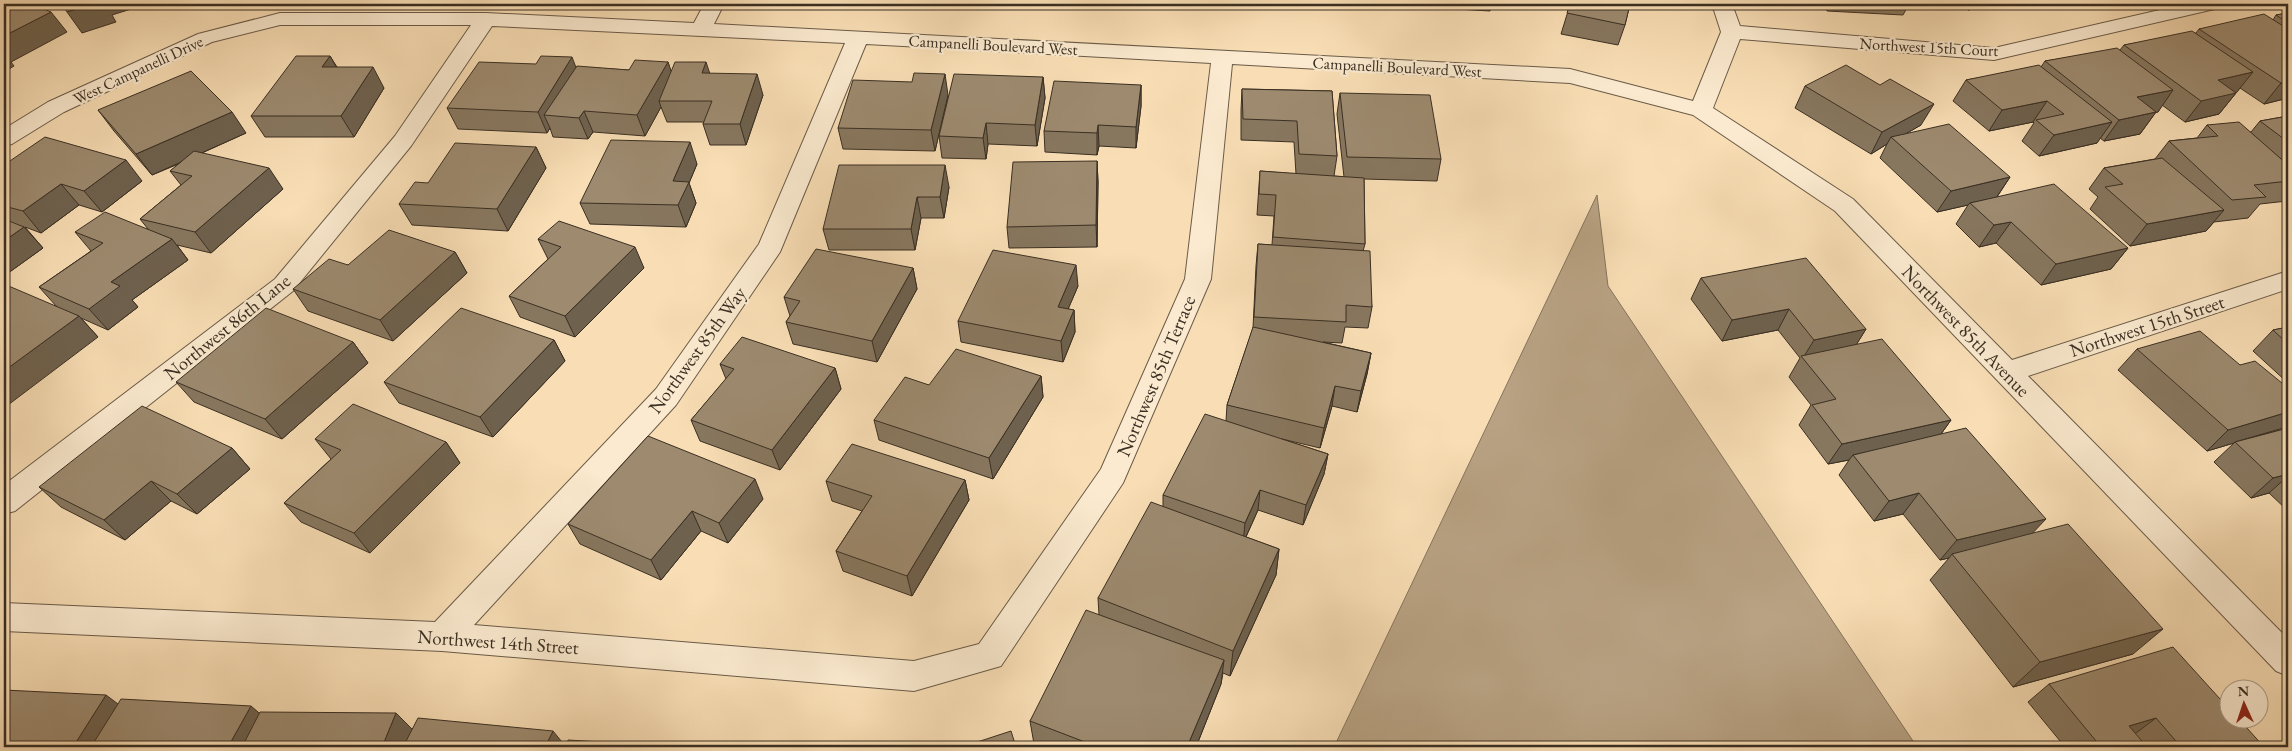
<svg xmlns="http://www.w3.org/2000/svg" width="2292" height="751" font-family="'EB Garamond',serif">
	<style>
		.water { fill: #b8a283; stroke: #86745d }
		.lines { fill: none; stroke-linecap: round; stroke-linejoin: round }
		.minor-casing { stroke: #6a5b48; stroke-width: 2 }
		.minor { fill: #fbeacf; fill-rule: evenodd }
		.wall { fill: #87775f; stroke: #3a2f23 }
		.shaded-wall { fill: #6e614e; stroke: #3a2f23 }
		.building { fill: #9d8a6f; stroke: #3a2f23 }
		.labels { text-anchor: middle; dominant-baseline: central; stroke-width: 4.5; stroke-linejoin: round; paint-order: stroke }
		.far-street-label { font-size: 16px; fill: #3a2f23; stroke: #fbeacf }
		.street-label { font-size: 19px; fill: #3a2f23; stroke: #fbeacf }
	</style>
	<rect width="100%" height="100%" fill="#f9deb5"/>
	<filter id="stains"><feTurbulence type="fractalNoise" baseFrequency=".004" numOctaves="4"/><feColorMatrix values="0 0 0 0 .2 0 0 0 0 .09 0 0 0 0 .02 0 0 0 .5 -.17"/></filter>
	<radialGradient id="worn" r=".72"><stop offset=".6" stop-color="#630" stop-opacity="0"/><stop offset="1" stop-color="#630" stop-opacity=".3"/></radialGradient>
	<path class="water" d="M1597 195 1608 286 1917 747H1334Z"/>
	<g class="lines">
		<defs>
			<path id="minor" d="M704 4H724L714 24 1570 69 1693 101 1721 32 1712 4H1732L1740 26 1994 48 2186 4H2222L2219 8 1994 60 1740 39 1713 108 1853 199 2012 360 2288 271V289L2028 376 2288 639V676L2276 671 1835 211 1693 115 1570 83 1232 64 1211 279 1123 483 1001 666 914 691 442 651 4 631V603L435 622 656 389 759 244 845 43 492 26 411 146 293 291 15 511 4 514V485L275 279 395 136 471 25H280L212 42 64 112 12 144 4 146V129L48 102 198 34 280 13H486L694 23ZM866 44 1211 63 1185 279 1101 469 979 644 914 661 474 625 676 405 780 252Z"/>
		</defs>
		<use href="#minor" class="minor-casing"/>
		<use href="#minor" class="minor"/>
	</g>
	<g class="wall">
		<path d="M1350 4H1402V5Z"/>
		<path d="M1407 4H1492L1490 11 1407 6Z"/>
		<path d="M1548 4H1630L1625 25 1618 45 1561 34 1569 8Z"/>
		<path d="M1824 4H1909L1903 15 1827 11Z"/>
		<path d="M1961 4H1997L1968 10Z"/>
		<path d="M2288 13V98L2264 104 2240 88 2219 114 2185 122 2162 105 2158 112H2156L2140 134 2104 141 2100 138 2097 143 2039 156 2022 141 2034 123 2033 122 1989 131 1953 101 1966 80 2041 67 2045 61 2120 50 2124 45 2196 33 2199 29 2273 20 2276 15Z"/>
		<path d="M330 56 337 67 384 88 354 137H265L251 116Z"/>
		<path d="M668 62 671 72 710 74 763 95 746 145H710L703 124 704 122H667L661 107 645 136 593 132 588 139 553 137 550 128 547 133 458 129 447 108 576 67 629 70Z"/>
		<path d="M1043 77 1045 98 1037 146 988 144 986 159 942 158 939 136Z"/>
		<path d="M912 82 948 95 935 151 843 149 838 128Z"/>
		<path d="M1141 85V106L1136 148 1099 146 1097 155 1045 152 1044 131Z"/>
		<path d="M1805 86 1921 125 1905 134 2010 177 1997 197 2128 248 2111 269 2041 285 1996 243 1979 247 1956 224 1968 205 1937 212 1880 158 1887 144 1871 154 1795 108Z"/>
		<path d="M1242 89 1332 91 1337 156 1334 176 1344 177 1337 114 1340 93 1441 159 1437 181 1364 179 1365 244 1363 251 1372 307 1368 328 1345 327 1342 343 1323 342 1371 353 1367 374 1357 412 1332 406 1320 448 1282 439 1328 454 1324 474 1303 525 1258 510 1246 537 1279 549 1276 575 1230 676 1223 673 1221 684 1196 747H1041L1034 744 1030 721 1099 615 1098 598 1163 506V495L1226 421 1227 405 1253 328 1256 266 1258 244 1272 245 1274 216 1257 215 1260 171 1296 174 1294 142 1241 140V110Z"/>
		<path d="M98 110 246 133 202 153 283 189 211 253 177 245 188 260 132 300 138 307 108 330 81 318 98 337 57 307 39 287 91 251 75 232 148 229 140 219 181 185 170 171 181 163 152 175 114 131Z"/>
		<path d="M2288 116V199L2287 201 2260 204 2248 218 2214 222 2206 231 2130 246 2090 209 2098 197 2089 189 2104 168 2155 159 2169 141 2197 138 2207 125 2251 132 2260 121Z"/>
		<path d="M536 147 546 168 508 231 412 225 399 204 428 183Z"/>
		<path d="M1097 161 1098 182 1097 247 1009 248 1007 227Z"/>
		<path d="M697 164 689 183 696 203 686 227 590 224 580 203Z"/>
		<path d="M4 165 142 181 102 212 79 205 41 233 25 227 43 248 4 276Z"/>
		<path d="M949 187 944 218H921L915 250H829L823 229Z"/>
		<path d="M538 239 644 268 575 337 520 317 509 296 548 259Z"/>
		<path d="M455 252 467 273 393 341 308 311 293 289 348 265Z"/>
		<path d="M913 268 917 289 877 362 793 344 786 322 790 316 784 297Z"/>
		<path d="M1701 278 1866 329 1856 345 1951 420 1941 434 2033 533 2133 654 2013 687 1930 580 1949 558 1940 560 1903 514 1874 521 1839 475 1849 460 1828 464 1799 425 1811 405 1789 377 1800 358 1778 330 1722 341 1691 299Z"/>
		<path d="M1078 286 1068 309 1074 310 1075 332 1063 362 961 342 958 321Z"/>
		<path d="M2288 327V383L2253 351 2273 330Z"/>
		<path d="M554 340 565 361 493 437 399 403 384 382Z"/>
		<path d="M353 342 368 363 282 439 194 402 176 382Z"/>
		<path d="M2137 349 2240 365 2288 388V426L2253 437 2288 428V511L2269 493 2251 498 2214 462 2234 443 2207 451 2118 370Z"/>
		<path d="M720 364 835 368 841 389 780 470 700 441 691 420 726 379Z"/>
		<path d="M1041 376 1043 397 993 479 879 440 874 420Z"/>
		<path d="M315 439 446 442 460 463 370 553 301 522 284 503 331 459Z"/>
		<path d="M232 448 250 469 197 514 171 501 125 540 61 507 39 487Z"/>
		<path d="M965 480 969 500 912 596 843 571 836 551 862 511 832 501 826 481Z"/>
		<path d="M763 499 728 543 701 531 661 580 580 544 568 524Z"/>
		<path d="M2049 684 2264 747H2065L2028 702Z"/>
	</g>
	<g class="shaded-wall">
		<path d="M92 4H147L112 15 116 22 82 33 67 12Z"/>
		<path d="M1971 4H1997L1968 10Z"/>
		<path d="M51 12 67 32 11 62 14 66 4 72V36Z"/>
		<path d="M330 56 342 77 322 67Z"/>
		<path d="M572 57 580 78 544 115 550 128 547 133 538 112Z"/>
		<path d="M668 62 675 83 659 101 661 107 645 136 637 115Z"/>
		<path d="M706 62 713 83 702 73Z"/>
		<path d="M373 67 384 88 354 137 341 116Z"/>
		<path d="M2253 72 2219 114 2185 122 2218 80Z"/>
		<path d="M757 74 763 95 746 145 740 124Z"/>
		<path d="M945 74 948 95 935 151 931 130Z"/>
		<path d="M1043 77 1045 98 1037 146 1035 125Z"/>
		<path d="M2288 81V98L2264 104 2281 83Z"/>
		<path d="M1141 85V106L1136 148V127Z"/>
		<path d="M2173 90 2158 112 2122 119 2137 97Z"/>
		<path d="M2047 101 2033 122 1989 131 2002 110Z"/>
		<path d="M1934 104 1921 125 1895 140 1891 137 1887 144 1871 154 1882 132Z"/>
		<path d="M584 111 593 132 588 139 579 118Z"/>
		<path d="M232 112 246 133 152 175 136 154Z"/>
		<path d="M2156 112 2140 134 2104 141 2119 120Z"/>
		<path d="M2112 122 2097 143 2039 156 2054 135Z"/>
		<path d="M986 123 988 144 986 159 983 138Z"/>
		<path d="M1098 125 1099 146 1097 155V133Z"/>
		<path d="M690 142 697 164 689 183 696 203 686 227 678 205 673 181Z"/>
		<path d="M536 147 546 168 508 231 497 209Z"/>
		<path d="M126 160 142 181 102 212 84 191Z"/>
		<path d="M1097 161 1098 182 1097 247 1096 225Z"/>
		<path d="M945 165 949 187 944 218 940 197Z"/>
		<path d="M269 168 283 189 211 253 195 232Z"/>
		<path d="M2010 177 1996 198 1970 203 1968 205 1937 212 1951 191Z"/>
		<path d="M61 184 79 205 41 233 23 211Z"/>
		<path d="M917 197 921 218 915 250 911 229Z"/>
		<path d="M2224 210 2206 231 2130 246 2147 224Z"/>
		<path d="M2011 222 1996 243 1979 247 1994 225Z"/>
		<path d="M24 227 43 248 4 276V241Z"/>
		<path d="M172 239 188 260 132 300 138 307 108 330 89 309 111 282Z"/>
		<path d="M635 247 644 268 575 337 565 316Z"/>
		<path d="M2128 248 2111 269 2041 285 2056 264Z"/>
		<path d="M455 252 467 273 393 341 380 320Z"/>
		<path d="M1076 265 1078 286 1060 328 1058 307Z"/>
		<path d="M913 268 917 289 877 362 872 341Z"/>
		<path d="M1789 309 1778 330 1722 341 1732 320Z"/>
		<path d="M1074 310 1075 332 1063 362 1061 341Z"/>
		<path d="M79 316 98 337 4 408V371Z"/>
		<path d="M1866 329 1853 350 1803 358 1814 340Z"/>
		<path d="M554 340 565 361 493 437 480 417Z"/>
		<path d="M353 342 368 363 282 439 265 419Z"/>
		<path d="M1371 353 1367 374 1357 412 1361 391Z"/>
		<path d="M835 368 841 389 780 470 772 450Z"/>
		<path d="M1041 376 1043 397 993 479 989 458Z"/>
		<path d="M1335 386 1332 406 1320 448 1324 428Z"/>
		<path d="M2288 412V426L2287 427 2235 442 2234 443 2207 451 2228 430Z"/>
		<path d="M1951 420 1936 441 1853 455 1849 460 1828 464 1842 444Z"/>
		<path d="M446 442 460 463 370 553 354 533Z"/>
		<path d="M232 448 250 469 197 514 177 494Z"/>
		<path d="M1328 454 1324 474 1303 525 1306 505Z"/>
		<path d="M2288 474V476L2269 493 2251 498 2273 478Z"/>
		<path d="M755 479 763 499 728 543 719 523Z"/>
		<path d="M965 480 969 500 912 596 907 576Z"/>
		<path d="M151 481 171 501 125 540 104 520Z"/>
		<path d="M1260 490 1258 510 1243 543 1245 523Z"/>
		<path d="M1919 493 1903 514 1874 521 1889 501Z"/>
		<path d="M692 511 701 531 661 580 651 560Z"/>
		<path d="M2046 519 2027 539 1952 554 1949 558 1940 560 1957 540Z"/>
		<path d="M1279 549 1276 575 1230 676 1233 651Z"/>
		<path d="M2163 629 2133 654 2013 687 2040 662Z"/>
		<path d="M1224 660 1221 684 1196 747H1187Z"/>
		<path d="M106 695 138 719 120 747H73Z"/>
		<path d="M251 706 279 730 269 747H228Z"/>
		<path d="M396 713 419 736 415 747H382Z"/>
		<path d="M2156 718 2132 736 2129 726Z"/>
		<path d="M553 731 566 747H545Z"/>
	</g>
	<g class="building">
		<path d="M4 4H32L51 12 4 36Z"/>
		<path d="M62 4H92L67 12Z"/>
		<path d="M1570 4H1630L1625 25 1567 13Z"/>
		<path d="M2288 13V23L2276 15Z"/>
		<path d="M2264 14 2288 29V81L2281 83 2199 29Z"/>
		<path d="M2192 31 2253 72 2218 80 2236 93 2201 101 2124 45Z"/>
		<path d="M2117 48 2173 90 2137 97 2156 112 2119 120 2045 61Z"/>
		<path d="M296 56H330L322 67H373L341 116H251Z"/>
		<path d="M541 56 572 57 538 112 447 108 479 62 536 64Z"/>
		<path d="M635 60 668 62 637 115 584 111 579 118 544 115 577 66 629 70Z"/>
		<path d="M675 62H706L702 73 757 74 740 124H703L712 101H659Z"/>
		<path d="M1846 65 1880 85 1890 79 1934 104 1882 132 1805 86Z"/>
		<path d="M2039 65 2112 122 2054 135 2036 120 2064 114 2047 101 2002 110 1966 80Z"/>
		<path d="M191 71 232 112 136 154 98 110Z"/>
		<path d="M914 73 945 74 931 130 838 128 853 80 912 82Z"/>
		<path d="M954 74 1043 77 1035 125 986 123 983 138 939 136Z"/>
		<path d="M1054 81 1141 85 1136 127 1098 125 1097 133 1044 131Z"/>
		<path d="M1242 89 1332 91 1337 156 1299 154 1297 121 1243 119Z"/>
		<path d="M1340 93 1430 95 1441 159 1347 157Z"/>
		<path d="M2288 116V142L2260 121Z"/>
		<path d="M2239 122 2288 165V181L2254 185 2266 197 2232 200 2169 141 2218 136 2207 125Z"/>
		<path d="M1949 124 2010 177 1951 191 1891 137Z"/>
		<path d="M45 137 126 160 84 191 61 184 23 211 4 206V165Z"/>
		<path d="M611 140 690 142 673 181 689 182 678 205 580 203Z"/>
		<path d="M455 143 536 147 497 209 399 204 415 182 428 183Z"/>
		<path d="M194 151 269 168 195 232 140 219 192 176 170 171Z"/>
		<path d="M2162 158 2224 210 2147 224 2105 187 2123 184 2104 168Z"/>
		<path d="M1097 161 1096 225 1007 227 1013 162Z"/>
		<path d="M839 165H945L940 197H917L911 229H823Z"/>
		<path d="M1260 171 1364 178 1365 244 1273 237 1276 195 1259 194Z"/>
		<path d="M2054 184 2128 248 2056 264 2011 222 1994 225 1970 203Z"/>
		<path d="M105 212 172 239 111 282 120 286 89 309 39 287 103 243 75 232Z"/>
		<path d="M4 219 24 227 4 241Z"/>
		<path d="M559 221 635 247 565 316 509 296 561 247 538 239Z"/>
		<path d="M389 230 455 252 380 320 293 289 329 259 348 265Z"/>
		<path d="M1258 244 1370 251 1372 307 1346 305V322L1254 317Z"/>
		<path d="M816 249 913 268 872 341 786 322 800 301 784 297Z"/>
		<path d="M993 250 1076 265 1058 307 1074 310 1061 341 958 321Z"/>
		<path d="M1806 258 1866 329 1814 340 1789 309 1732 320 1701 278Z"/>
		<path d="M4 284 79 316 4 371Z"/>
		<path d="M266 308 353 342 265 419 176 382Z"/>
		<path d="M461 308 554 340 480 417 384 382Z"/>
		<path d="M1253 327 1371 353 1361 391 1335 386 1324 428 1227 405Z"/>
		<path d="M2288 327V344L2273 330Z"/>
		<path d="M2200 331 2240 365 2255 361 2288 388V412L2228 430 2137 349Z"/>
		<path d="M742 337 835 368 772 450 691 420 734 369 720 364Z"/>
		<path d="M1882 339 1951 420 1842 444 1812 405 1836 399 1801 356Z"/>
		<path d="M956 349 1041 376 989 458 874 420 905 377 929 385Z"/>
		<path d="M353 404 446 442 354 533 284 503 341 450 315 439Z"/>
		<path d="M142 406 232 448 177 494 151 481 104 520 39 487Z"/>
		<path d="M1205 414 1328 454 1306 505 1260 490 1245 523 1163 495Z"/>
		<path d="M1966 428 2046 519 1957 540 1919 493 1889 501 1853 455Z"/>
		<path d="M2288 428V474L2273 478 2235 442Z"/>
		<path d="M648 436 755 479 719 523 692 511 651 560 568 524Z"/>
		<path d="M852 444 965 480 907 576 836 551 872 496 826 481Z"/>
		<path d="M1151 502 1279 549 1233 651 1098 598Z"/>
		<path d="M2068 524 2163 629 2040 662 1952 554Z"/>
		<path d="M1086 610 1224 660 1187 747H1098L1030 721Z"/>
		<path d="M2173 647 2230 710V718H2238L2264 747H2181L2156 718 2129 726 2147 747H2101L2049 684Z"/>
		<path d="M4 690 106 695 73 747H4Z"/>
		<path d="M121 699 251 706 228 747H91Z"/>
		<path d="M260 712 396 713 382 747H242Z"/>
		<path d="M418 718 553 731 545 747H403Z"/>
		<path d="M1011 731 1016 747H962Z"/>
		<path d="M568 740 619 743 618 747H566Z"/>
	</g>
	<g class="labels">
		<g class="far-street-label">
			<text transform="translate(993 45) rotate(3)">Campanelli Boulevard West</text>
			<text transform="translate(1929 47) rotate(3)">Northwest 15th Court</text>
			<text transform="translate(1397 67) rotate(3)">Campanelli Boulevard West</text>
			<text transform="translate(138 70) rotate(-25)">West Campanelli Drive</text>
		</g>
		<g class="street-label">
			<text transform="translate(2147 326) rotate(-18)">Northwest 15th Street</text>
			<text transform="translate(227 327) rotate(-39)">Northwest 86th Lane</text>
			<text transform="translate(1966 331) rotate(46)">Northwest 85th Avenue</text>
			<text transform="translate(697 350) rotate(-54)">Northwest 85th Way</text>
			<text transform="translate(1156 376) rotate(-67)">Northwest 85th Terrace</text>
			<text transform="translate(498 642) rotate(4)">Northwest 14th Street</text>
		</g>
	</g>
	<rect width="2292" height="751" fill="none" stroke="#f9deb5" stroke-width="20"/>
	<rect x="5" y="5" width="2282" height="741" fill="none" stroke="#3a2f23" stroke-width="2.5"/>
	<rect x="10" y="10" width="2272" height="731" fill="none" stroke="#3a2f23"/>
	<g transform="translate(2244 704) rotate(357)"><circle r="24" fill="#fbeacf" stroke="#ae9f8a"/>
	<path d="M0-4L9 19L0 12L-9 19Z" fill="#8f2418"/>
	<text y="-8" font-size="14" font-weight="bold" text-anchor="middle" fill="#3a2f23">N</text>
	</g>
	<rect width="100%" height="100%" filter="url(#stains)"/>
	<rect width="100%" height="100%" fill="url(#worn)"/>
</svg>
